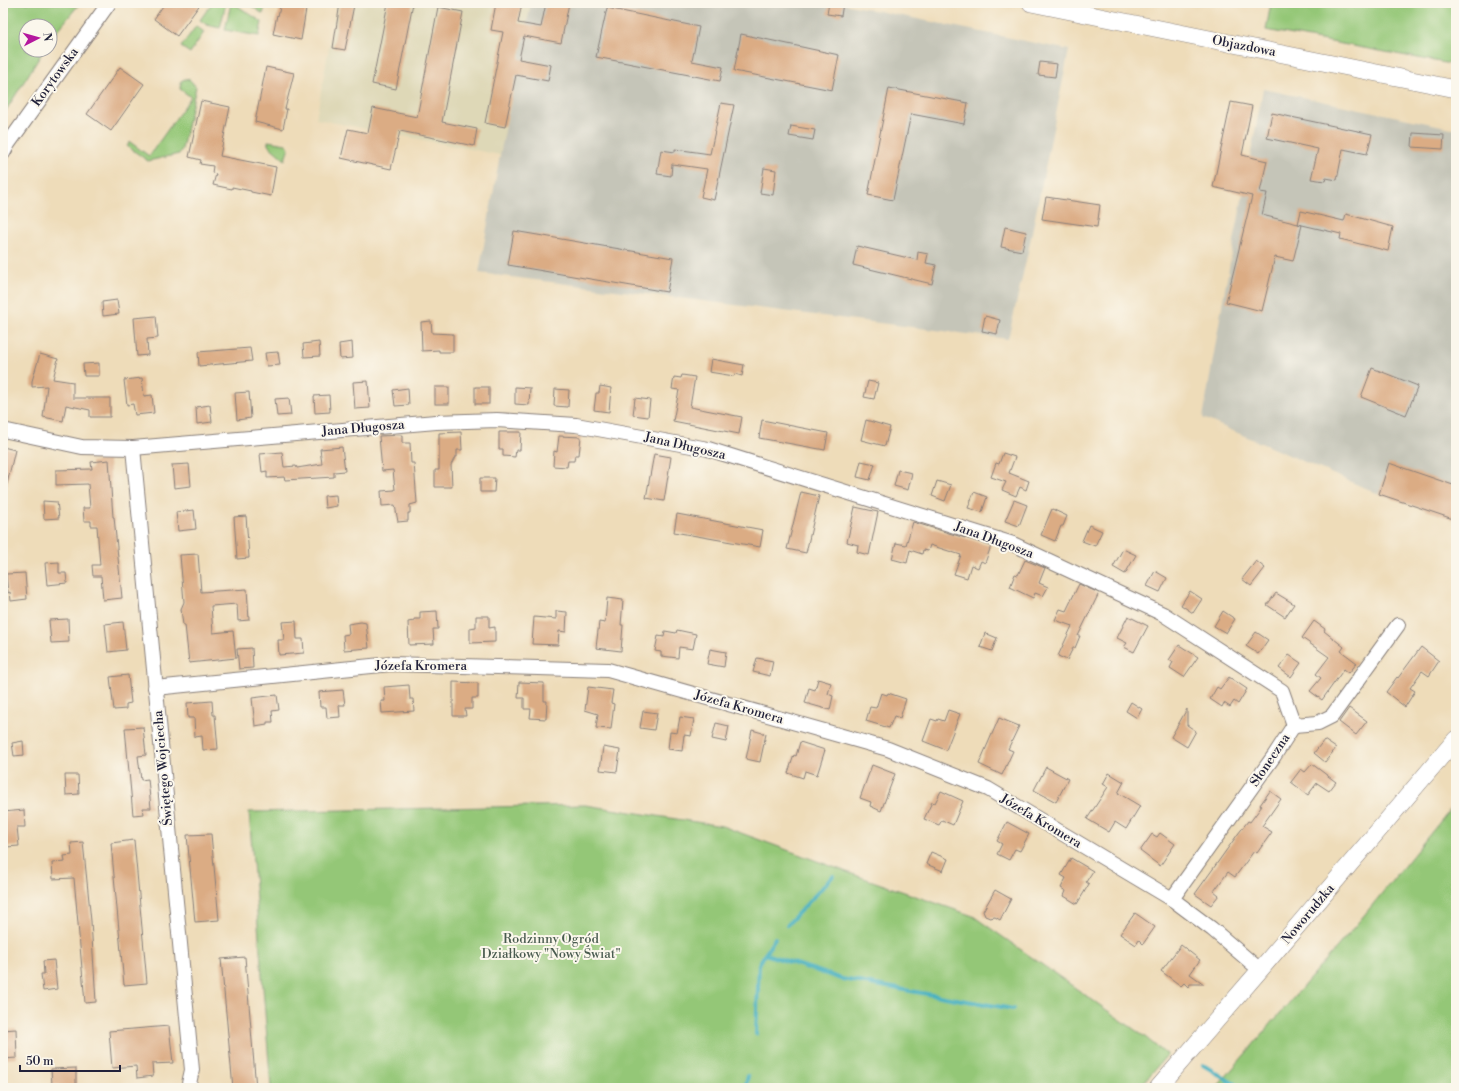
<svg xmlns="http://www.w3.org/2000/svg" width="1459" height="1091" font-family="'Libre Bodoni',serif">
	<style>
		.built { fill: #ded8b7 }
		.industrial { fill: #c5c5b8 }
		.green { fill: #94c777; stroke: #5b7459 }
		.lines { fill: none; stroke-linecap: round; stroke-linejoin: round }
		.stream { stroke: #42afbf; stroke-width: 4 }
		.building { fill: #dbac84 }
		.minor-casing { stroke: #887f7a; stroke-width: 16 }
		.tertiary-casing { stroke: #887f7a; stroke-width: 18 }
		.minor { stroke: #fff; stroke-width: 14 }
		.tertiary { stroke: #fff; stroke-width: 17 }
		.labels { text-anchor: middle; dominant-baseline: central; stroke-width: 4; stroke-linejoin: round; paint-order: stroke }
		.street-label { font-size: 13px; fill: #22223b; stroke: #fbf7ec }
		.park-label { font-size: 13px; fill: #4a5c50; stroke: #fbf7ec }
	</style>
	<rect width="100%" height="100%" fill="#fbf7ec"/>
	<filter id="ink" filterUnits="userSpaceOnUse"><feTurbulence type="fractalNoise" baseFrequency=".025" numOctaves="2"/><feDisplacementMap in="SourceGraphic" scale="8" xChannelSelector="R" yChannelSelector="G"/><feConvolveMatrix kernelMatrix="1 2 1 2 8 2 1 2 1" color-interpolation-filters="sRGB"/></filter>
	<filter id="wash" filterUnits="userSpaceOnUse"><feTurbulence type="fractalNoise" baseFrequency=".012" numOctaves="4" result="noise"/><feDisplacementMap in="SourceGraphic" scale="16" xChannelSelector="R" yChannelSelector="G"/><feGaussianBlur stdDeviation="0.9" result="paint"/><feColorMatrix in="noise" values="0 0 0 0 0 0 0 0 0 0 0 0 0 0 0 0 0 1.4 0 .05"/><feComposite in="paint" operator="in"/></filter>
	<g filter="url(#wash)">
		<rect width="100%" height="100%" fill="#eedcb9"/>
		<path class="built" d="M337 3H531L500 155 316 119Z"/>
		<g class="industrial">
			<path d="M531 3H839L1069 50 1028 252 1008 339 479 273 500 155Z"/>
			<path d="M1263 89 1456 129V520L1379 494 1203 418 1223 300Z"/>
		</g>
		<g class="green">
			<path d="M3 3H80L50 40V26H26V50H44L3 115Z"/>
			<path d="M212 3H226L220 28 207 25 200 20Z"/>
			<path d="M231 3H233L262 22 259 36 225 30Z"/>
			<path d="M247 3H266L263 14Z"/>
			<path d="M1271 3H1456V65L1266 30Z"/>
			<path d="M196 26 204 32 190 53 181 47Z"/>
			<path d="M185 79 190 80 196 87 182 149 179 154 148 161 127 146 130 142 149 156 191 97 180 89 181 81Z"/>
			<path d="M268 141 286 144 289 147 285 160 268 145Z"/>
			<path d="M1456 802V1088H1216L1361 919Z"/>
			<path d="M585 805 722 826 855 875 973 916 1145 1037 1167 1055 1139 1088H271L249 812Z"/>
		</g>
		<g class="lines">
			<g class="stream">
				<path d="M787 925 833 876"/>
				<path d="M765 954 842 979 1013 1009"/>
				<path d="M756 1034 759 964 775 938"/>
				<path d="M1203 1065 1241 1088"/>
				<path d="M745 1088 748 1076"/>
			</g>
		</g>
		<g id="blocks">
			<g class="building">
				<path d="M165 3H201L177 36 154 19Z"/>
				<path d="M281 3H307L301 40 273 34 277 15 278 16Z"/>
				<path d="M340 3 354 5 345 50 333 48Z"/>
				<path d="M388 3H413L396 89 372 84Z"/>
				<path d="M496 3H522L518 23 541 27 546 3H569L561 43 524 36 519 59 551 65 548 81 516 75 505 127 485 123 503 32 491 30Z"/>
				<path d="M829 3H843L841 16 827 14Z"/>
				<path d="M438 7 463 12 442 122 477 129 474 146 400 131 391 169 341 158 348 129 368 133 373 108 417 117Z"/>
				<path d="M607 8 699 27 692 61 723 67 720 81 596 57Z"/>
				<path d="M741 34 839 55 832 90 734 71Z"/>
				<path d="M1040 62 1057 64 1055 77 1038 75Z"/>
				<path d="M120 67 144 84 111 131 87 114Z"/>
				<path d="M266 67 294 73 285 109H287L283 129 255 122Z"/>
				<path d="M889 88 968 103 964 124 911 114 893 200 868 195Z"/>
				<path d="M201 101 230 107 220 156 276 167 271 196 251 192V191L232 187V189L213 185 216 174 212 173 213 166 200 164 201 160 189 157Z"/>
				<path d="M1231 102 1252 106 1242 155 1267 161 1260 192 1267 193 1262 215 1302 225 1293 261 1275 257 1262 311 1226 302 1252 196 1213 187Z"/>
				<path d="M721 103 734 105 714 200 701 197 707 169 672 164 671 176 657 174 661 150 675 152V149L710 154Z"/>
				<path d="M1272 113 1372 134 1367 154 1343 149 1337 180 1326 178 1325 181 1311 179 1318 149 1267 138Z"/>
				<path d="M791 126 815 130 813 140 789 136Z"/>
				<path d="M1413 133 1444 135 1443 149 1412 147Z"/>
				<path d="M764 168 776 170 773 195 760 193Z"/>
				<path d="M1046 197 1100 205 1097 227 1042 219Z"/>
				<path d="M1301 211 1344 221 1346 214 1393 227 1388 251 1340 239 1341 234 1298 224Z"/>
				<path d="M1005 227 1026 232 1022 251 1001 247Z"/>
				<path d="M514 231 673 258 667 292 508 265Z"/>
				<path d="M857 246 917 260 918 252 928 254 926 263 936 265 932 284 853 265Z"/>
				<path d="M117 300 119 314 103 316 102 302Z"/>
				<path d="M156 316 158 338 147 339 148 355 137 356 134 318Z"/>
				<path d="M985 316 1000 320 997 334 982 331Z"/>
				<path d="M431 321 432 333 453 334V352H439V350L422 351 421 322Z"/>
				<path d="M319 342 320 356 304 357 303 344Z"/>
				<path d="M352 342 353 358 340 359 339 344Z"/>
				<path d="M250 348 252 361 199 366 198 352Z"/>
				<path d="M278 352 280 365 267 366 265 353Z"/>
				<path d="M40 354 58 359 53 379 73 382V398H110V417H90V410L66 405 63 421 43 417 47 386 32 387V381Z"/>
				<path d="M711 359 744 365 742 376 735 374 734 376 709 372Z"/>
				<path d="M99 363V376H84L83 364Z"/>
				<path d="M1372 368 1418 386 1406 415 1361 397Z"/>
				<path d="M682 375 695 377 690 407 742 417 739 434 673 421 679 390 672 389 674 377 681 378Z"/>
				<path d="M142 378 144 396 152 395 154 413 135 415 133 404 127 405 124 380Z"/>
				<path d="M368 381 370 408 355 409 353 382Z"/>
				<path d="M868 381 878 383 874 399 864 397Z"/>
				<path d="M600 386 611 388 609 412 594 410 596 393H599Z"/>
				<rect x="435" y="387" width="14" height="17"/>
				<rect x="475" y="387" width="14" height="17"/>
				<path d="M515 387 530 388 529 405 515 404Z"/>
				<path d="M408 388 409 405 395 406 393 390Z"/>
				<path d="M555 389 569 390 568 407 554 406Z"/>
				<path d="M249 392 251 418 237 420 235 393Z"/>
				<path d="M329 395 330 412 315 413 314 396Z"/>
				<path d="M289 398 291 415 277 416 275 399Z"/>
				<path d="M635 398 650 400 648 417 633 415Z"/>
				<path d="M210 405 212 422 197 424 196 407Z"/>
				<path d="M762 420 828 433 825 450 759 438Z"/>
				<path d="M866 420 890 427 885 446 861 440Z"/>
				<path d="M461 432 462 450H457V457H455L451 465 452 487H435V470H439V433Z"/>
				<path d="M499 432H521L520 450H516L515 457 503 456V449H499Z"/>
				<path d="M402 435V443H410L411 463H414L417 503 410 505V513H408V521L398 522 395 505 382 506 381 491 395 490 393 470 382 471 379 436Z"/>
				<path d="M559 436 581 437 579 455H575L574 461H568L567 467 553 466 554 451 557 452Z"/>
				<path d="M3 447 15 450 7 484H3Z"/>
				<path d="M342 447 345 471 334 472V477L285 480 284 477 267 478V471L262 472 260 454 282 452 284 467 296 466 297 468 322 464 320 449Z"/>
				<path d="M1003 453 1015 457 1009 473 1029 481 1026 490 1020 487 1016 496 1002 490 1006 482 991 477 996 463 999 464Z"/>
				<path d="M654 454 671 457 664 501 646 498Z"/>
				<path d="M109 460 113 517H114L122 598 103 600 101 576H93L92 565H100L97 526H91V521H84L83 508H90L88 484 56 485V470L92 469 91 462Z"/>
				<path d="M861 461 875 464 870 480 857 477Z"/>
				<path d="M1389 463 1456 486V520L1379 494Z"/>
				<path d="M189 464 191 486 174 488 172 465Z"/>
				<path d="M898 470 912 473 908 490 894 486Z"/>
				<path d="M480 478H495L494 492H480Z"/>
				<path d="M937 481 951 485 945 501 932 496Z"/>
				<path d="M801 492 819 496 806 553 787 549Z"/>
				<path d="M974 492 987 497 982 512 968 508Z"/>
				<path d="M336 495 337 506 325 508 324 496Z"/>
				<path d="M1014 500 1027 505 1019 526 1005 521Z"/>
				<path d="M43 501 57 502 59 518 44 519Z"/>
				<path d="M855 507 878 512 869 555 857 552 858 545 847 542Z"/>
				<path d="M1052 509 1067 516 1063 526H1061L1055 541 1041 535Z"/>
				<path d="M194 510 196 529 178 531 176 512Z"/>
				<path d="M677 514 763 530 760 547 674 532Z"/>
				<path d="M246 516 249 558 237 559 234 517Z"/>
				<path d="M913 522 991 546 985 563 981 561 978 568 971 565 967 578 954 574 961 555 930 545 928 551 923 550 922 554 910 550 907 563 892 559 896 543 906 545Z"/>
				<path d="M1089 525 1102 531 1095 546 1082 541Z"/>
				<path d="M1123 549 1136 555 1125 574 1113 567Z"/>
				<path d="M198 554 201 592 247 589 249 620 238 621 237 604 211 606 213 633 233 631 236 658 189 663 185 625H183L181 609 184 602 180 555Z"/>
				<path d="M1025 560 1045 568 1039 583 1048 587 1043 596 1035 593 1033 598 1010 587 1015 574 1018 575Z"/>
				<path d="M1256 561 1265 568 1251 586 1242 579Z"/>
				<path d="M59 562V573H66L67 583 47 585 45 563Z"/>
				<path d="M1155 571 1167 578 1160 592 1147 586Z"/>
				<path d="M25 573 27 599 11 601 10 592 8 593 6 574Z"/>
				<path d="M1079 584 1099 593 1078 636H1080L1075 648H1073L1067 660 1058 656 1072 626 1055 620 1060 609 1066 611Z"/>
				<path d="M1190 591 1202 599 1193 613 1181 605Z"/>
				<path d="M1276 593 1294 604 1285 617 1267 605Z"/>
				<path d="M607 598 623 600 621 625H623L621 651 596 648 599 622 605 623Z"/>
				<path d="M437 611 438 629H433L434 644 409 645 408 622 414 621V619H420V612Z"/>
				<path d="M556 611 567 612 566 632 559 631 558 645 532 644 534 617 556 619Z"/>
				<path d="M1223 611 1235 619 1226 633 1214 626Z"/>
				<path d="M476 616H489V628L495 627V642L470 643V628L476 627Z"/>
				<path d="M1128 616 1148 626 1134 652 1124 647 1127 643 1117 638Z"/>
				<path d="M68 619 69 642 51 643 49 620Z"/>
				<path d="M296 621 297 639H303L304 653 279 655 278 640H284L282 622Z"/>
				<path d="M1314 621 1325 629 1324 631 1344 647 1341 651 1357 663 1349 673 1344 669 1322 700 1310 691 1321 678 1316 674 1329 657 1302 638Z"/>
				<path d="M123 622 126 650 108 652 105 624Z"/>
				<path d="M361 622 366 623 369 648 344 650 343 635 349 634 348 624Z"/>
				<path d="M677 630 696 634 693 649 679 647 678 658 661 656V652L655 651 658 636 664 637 665 631 676 633Z"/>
				<path d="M1256 632 1268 640 1258 654 1246 646Z"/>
				<path d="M985 633 997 638 992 651 980 647Z"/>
				<path d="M1179 645 1198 657 1184 677 1170 668 1173 662 1169 660Z"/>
				<path d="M1421 647 1439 661 1429 676 1422 671 1410 688 1415 691 1405 707 1386 692 1397 677 1398 678Z"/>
				<path d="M252 648 253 668 239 669 237 649Z"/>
				<path d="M710 649 726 652 724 667 707 664Z"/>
				<path d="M1289 655 1301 663 1291 677 1279 668Z"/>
				<path d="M757 658 773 661 770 676 753 672Z"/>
				<path d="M128 675 131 703 126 704V709L114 710 110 677Z"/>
				<path d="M1229 677 1247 689 1238 704 1234 701 1230 707 1224 703 1222 707 1210 699 1217 687 1220 689Z"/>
				<path d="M818 679 831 683 828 694 833 696 830 710 805 703 809 688 815 690Z"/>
				<path d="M453 682 478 683V698H472V709H465L466 716H453Z"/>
				<path d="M519 682 544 683V701H547L546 719 530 718 531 709H524V698H518Z"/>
				<path d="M409 685 410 699H413L414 711 382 713 381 701H385L384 687Z"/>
				<path d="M588 687 613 690 611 703 614 704 611 729 596 728 598 714 585 710Z"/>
				<path d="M343 690 345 705H339L340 717 327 718 326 707H320L319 692Z"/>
				<path d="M881 693 887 695 888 693 906 699 900 718 894 716 889 728 866 721 870 707 876 708Z"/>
				<path d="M277 695 279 710 272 711 273 722H267V724L255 726 252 698Z"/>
				<path d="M212 701 213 715H215L218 749 203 750 202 736 195 737 194 718H188L187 703Z"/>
				<path d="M1131 702 1142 709 1137 718 1126 711Z"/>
				<path d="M1349 708 1367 721 1356 735 1339 722Z"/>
				<path d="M1187 709V725L1196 731 1187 747 1171 737Z"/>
				<path d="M948 710 960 714 946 750 923 741 931 719 937 721 938 719 944 721Z"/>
				<path d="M643 711 657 713 654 730 640 728Z"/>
				<path d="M680 717 694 719 691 736 684 735 682 751 668 749 670 732 677 733Z"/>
				<path d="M999 718 1019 726 1008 749 1013 751 1002 775 979 764Z"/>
				<path d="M716 723 729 726 726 742 712 739Z"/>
				<path d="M143 727 146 755 138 756 141 780 148 779 151 808H143L144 814 133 815 125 728Z"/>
				<path d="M752 730 766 734 760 762 746 759Z"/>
				<path d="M1324 740 1336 748 1325 762 1314 753Z"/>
				<path d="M23 741 24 755 14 756 12 743Z"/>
				<path d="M800 742 825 750 817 775 805 771 803 778 788 773 794 755 796 756Z"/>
				<path d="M603 747 620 750 617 772 600 770Z"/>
				<path d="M1312 764 1336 782 1329 791 1317 783 1308 795 1291 782 1301 769 1305 772Z"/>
				<path d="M872 765 895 774 881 811 870 806 871 802 860 798Z"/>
				<path d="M1046 767 1068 779 1056 802 1034 790Z"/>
				<path d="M1109 773 1124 782 1118 793 1140 806 1126 829 1115 822 1109 832 1087 819 1108 787 1103 784Z"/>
				<path d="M65 775H78L79 794 66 795Z"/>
				<path d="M941 791 963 801 953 825 942 820 939 825 924 819 932 802 935 803Z"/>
				<path d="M1270 791 1281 799 1262 826 1272 832 1257 853 1254 851 1235 877 1228 872 1214 891 1219 895 1211 905 1195 894 1238 834 1248 821 1250 822 1262 806 1260 805Z"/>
				<path d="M24 810 25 827H17L19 846 6 847V846H3V812Z"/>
				<path d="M1007 822 1029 834 1020 851 1015 849 1009 860 997 854 1002 844 997 841Z"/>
				<path d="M1160 833 1175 844 1160 866 1140 851 1152 834 1157 837Z"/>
				<path d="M211 834 219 920 195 922 187 835Z"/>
				<path d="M134 840 147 983 124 985 111 843Z"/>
				<path d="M83 842 91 921 96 1002 85 1003 74 878 53 879 52 863 65 862 64 856 72 855 71 843Z"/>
				<path d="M931 852 948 859 943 871 926 864Z"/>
				<path d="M1071 858 1093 871 1086 882 1089 884 1077 904 1064 896 1066 891 1061 888 1066 878 1061 875Z"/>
				<path d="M995 890 1011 899 1000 920 995 917 990 918 985 916 983 911Z"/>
				<path d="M1135 913 1155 927 1143 944 1139 940 1136 945 1120 934Z"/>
				<path d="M1181 945 1200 960 1190 974 1204 984H1190L1188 987 1184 983 1181 986 1161 971Z"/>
				<path d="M245 957 256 1088H233L221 959Z"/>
				<path d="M54 960 57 989 43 991 41 974H44L43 961Z"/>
				<path d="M169 1026 173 1063 152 1064 153 1076 137 1078 136 1066 112 1068 109 1031Z"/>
				<path d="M16 1029 17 1058 3 1059V1030Z"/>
				<path d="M76 1068V1088H59V1085H52L51 1069Z"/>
			</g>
		</g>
	</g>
	<g filter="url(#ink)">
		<use href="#blocks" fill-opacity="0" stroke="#887f7a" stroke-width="1"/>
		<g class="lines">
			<defs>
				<g id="minor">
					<path d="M3 153 8 144 109 3"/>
					<path d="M3 430 82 447 133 448 436 422 497 420 576 425 708 449 1013 544 1163 614 1282 691 1294 725"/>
					<path d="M133 448 192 1070 188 1088"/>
					<path d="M155 688 391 664 608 670 888 749 988 789 1172 899 1212 929 1260 970"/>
					<path d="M1172 899 1274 756 1294 725 1318 723 1332 716 1398 625"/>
				</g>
				<g id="tertiary">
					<path d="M1031 3 1456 89"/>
					<path d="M1158 1088 1260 970 1456 739"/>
				</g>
			</defs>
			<use href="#minor" class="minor-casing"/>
			<use href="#tertiary" class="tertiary-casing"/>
			<use href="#minor" class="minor"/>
			<use href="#tertiary" class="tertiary"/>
		</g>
	</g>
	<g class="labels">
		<g class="street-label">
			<text transform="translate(1244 46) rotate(11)">Objazdowa</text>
			<text transform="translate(55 77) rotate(-54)">Korytowska</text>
			<text transform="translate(363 428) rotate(-5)">Jana Długosza</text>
			<text transform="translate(685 446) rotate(13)">Jana Długosza</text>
			<text transform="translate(994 540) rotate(20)">Jana Długosza</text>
			<text x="421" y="666">Józefa Kromera</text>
			<text transform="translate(739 707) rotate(16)">Józefa Kromera</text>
			<text transform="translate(1270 760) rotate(-56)">Słoneczna</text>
			<text transform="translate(163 768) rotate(-95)">Świętego Wojciecha</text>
			<text transform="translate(1041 821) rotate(31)">Józefa Kromera</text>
			<text transform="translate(1308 914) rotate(-50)">Noworudzka</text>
		</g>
		<g class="park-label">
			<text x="551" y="939">Rodzinny Ogród<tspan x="551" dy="15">Działkowy "Nowy Świat"</tspan></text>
		</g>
	</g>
	<rect width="1459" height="1091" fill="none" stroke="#fbf7ec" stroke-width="16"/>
	<g transform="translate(38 38) rotate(84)"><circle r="19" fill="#fbf7ec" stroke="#a4a2a5"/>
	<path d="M0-3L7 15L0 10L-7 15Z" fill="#b5179e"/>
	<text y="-6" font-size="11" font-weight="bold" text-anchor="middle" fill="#22223b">N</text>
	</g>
	<path d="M20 1065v6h100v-6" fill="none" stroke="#22223b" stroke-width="2"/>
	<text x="26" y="1065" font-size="12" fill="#22223b" stroke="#fbf7ec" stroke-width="3" paint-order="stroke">50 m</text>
</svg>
